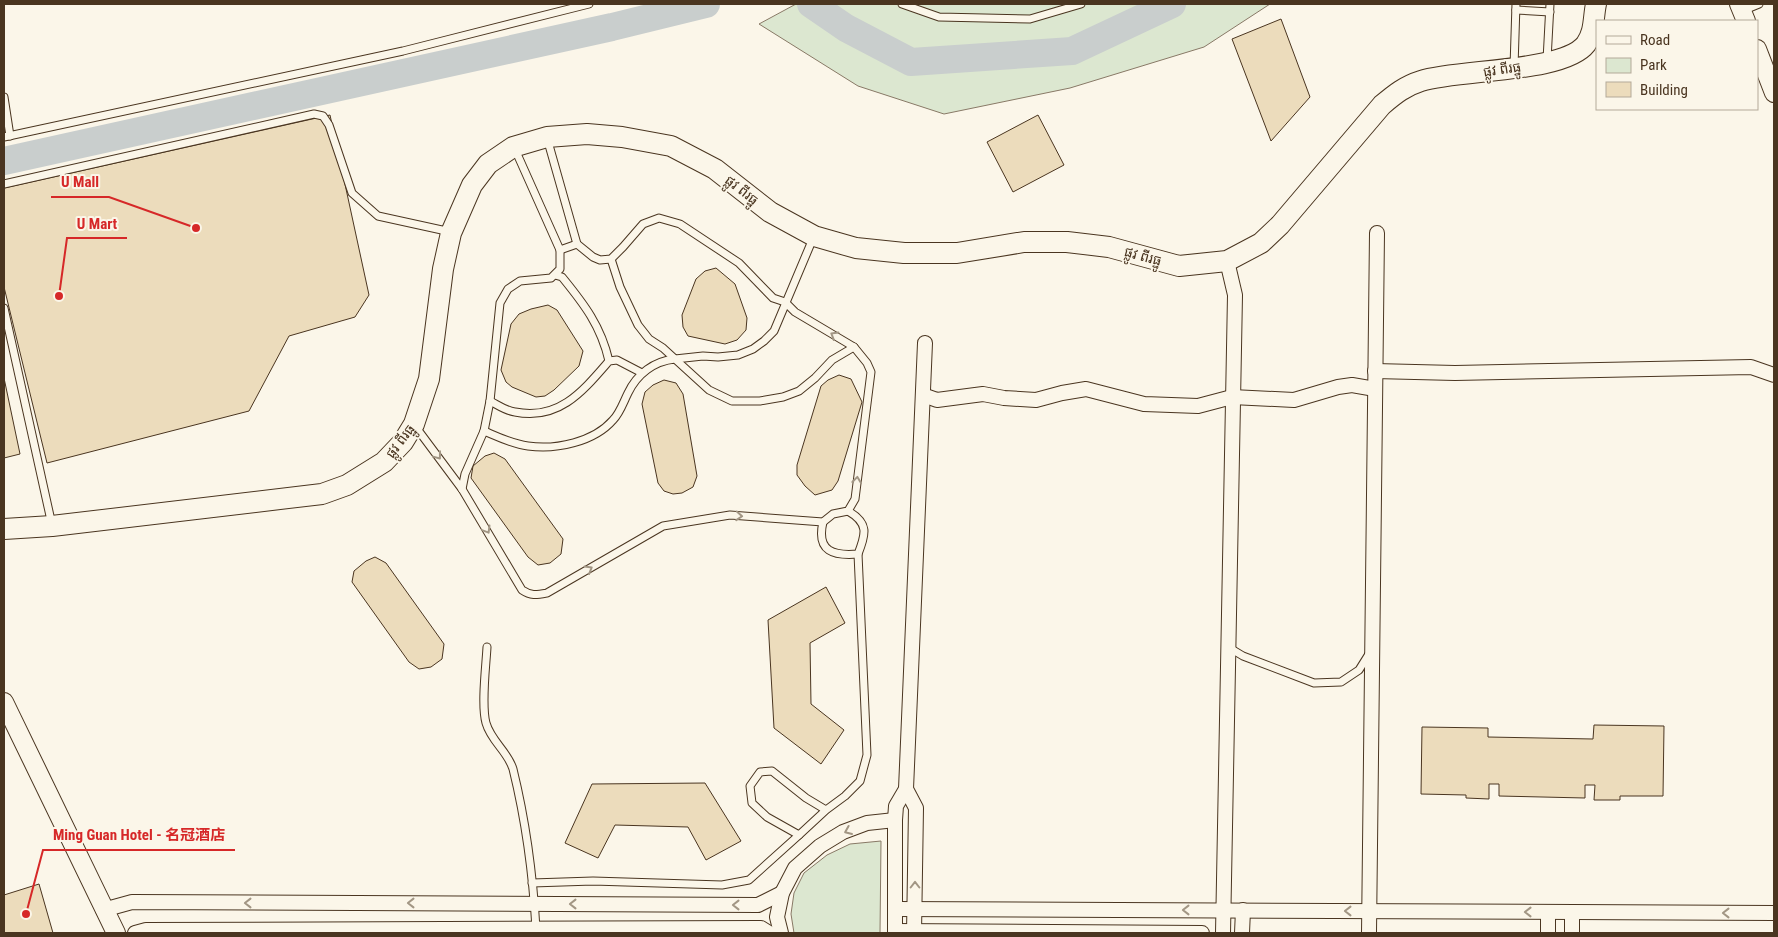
<svg xmlns="http://www.w3.org/2000/svg" width="1778" height="937" font-family="'Roboto Condensed','Noto Sans SC','Noto Sans Khmer',sans-serif">
	<style>
		.green { fill: #dce7d0; stroke: #887966 }
		.lines { fill: none; stroke-linecap: round; stroke-linejoin: round }
		.river { stroke: #c9cecd; stroke-width: 28 }
		.building { fill: #ecdcbc; stroke: #4a3520 }
		.service-casing { stroke: #4a3520; stroke-width: 9 }
		.minor-casing { stroke: #4a3520; stroke-width: 16 }
		.tertiary-casing { stroke: #4a3520; stroke-width: 20 }
		.secondary-casing { stroke: #4a3520; stroke-width: 22 }
		.service { stroke: #fbf6e9; stroke-width: 7 }
		.minor { stroke: #fbf6e9; stroke-width: 14 }
		.tertiary { stroke: #fbf6e9; stroke-width: 18 }
		.secondary { stroke: #fbf6e9; stroke-width: 20 }
		.oneway { stroke: #a29684 }
		.labels { text-anchor: middle; dominant-baseline: central; stroke-width: 4; stroke-linejoin: round; paint-order: stroke }
		.street-label { font-size: 14px; fill: #4a3520; stroke: #fbf6e9 }
		.leader { fill: none; stroke: #d62828; stroke-width: 2 }
		.callout-dot { fill: #d62828; stroke: #fbf6e9; stroke-width: 2 }
		.callout-label { font-size: 15px; text-anchor: middle; font-weight: bold; fill: #d62828; stroke: #fbf6e9; stroke-width: 4; stroke-linejoin: round; paint-order: stroke }
	</style>
	<rect width="100%" height="100%" fill="#fbf6e9"/>
	<g class="green">
		<path d="M796 4H1270L1204 47 1070 88 944 114 858 86 759 24Z"/>
		<path d="M881 841 880 933H794L791 914 794 893 804 873 827 855 850 844Z"/>
	</g>
	<g class="lines">
		<g class="river">
			<path d="M811 4 846 28 911 62 1072 51 1172 4"/>
			<path d="M4 161 612 27 706 4"/>
		</g>
	</g>
	<g class="building">
		<path d="M1281 19 1310 97 1271 141 1232 39Z"/>
		<path d="M330 115 369 295 355 317 289 336 249 411 47 463 4 287V188Z"/>
		<path d="M1038 115 1064 165 1013 192 987 142Z"/>
		<path d="M716 268 735 284 747 318 746 330 737 340 725 344 688 336 683 327 682 315 696 279 705 271Z"/>
		<path d="M548 305 557 310 583 351 579 366 554 390 545 396 536 397 512 387 506 382 501 370 511 324 519 314 531 309Z"/>
		<path d="M839 375 851 379 862 402 838 481 832 490 815 495 805 486 797 475V465L821 386 828 380Z"/>
		<path d="M4 378 20 454 4 458Z"/>
		<path d="M664 380 676 383 683 394 697 476 693 487 682 493 673 494 664 491 658 483 642 404 645 392 653 385Z"/>
		<path d="M494 453 505 459 563 539 561 554 550 563 538 565 528 557 471 478 473 466 485 456Z"/>
		<path d="M375 557 386 563 444 644 442 659 431 667 419 669 409 662 352 582 354 571 366 561Z"/>
		<path d="M826 587 845 623 810 643 811 704 844 730 821 764 774 728 768 620Z"/>
		<path d="M1594 725 1664 726 1663 796H1620V800H1594L1595 785H1585V798L1499 796V784H1489V799L1466 798V795L1421 794 1422 727 1488 728V737L1593 739Z"/>
		<path d="M705 783 741 841 706 860 688 827 615 825 598 858 565 843 592 784Z"/>
		<path d="M39 884 53 933H4V895Z"/>
	</g>
	<g class="lines">
		<defs>
			<g id="service">
				<path d="M902 4 939 17 1030 19 1081 4"/>
				<path d="M1516 10 1550 12"/>
				<path d="M1742 11 1759 4"/>
				<path d="M1547 60 1550 4"/>
				<path d="M1514 67 1516 4"/>
				<path d="M4 97 10 136"/>
				<path d="M4 137 403 51 589 4"/>
				<path d="M4 184 314 114 323 116 329 125 352 193 378 216 451 232"/>
				<path d="M560 250 577 244"/>
				<path d="M611 259 620 287 638 325 649 339 663 348 675 359 703 356 718 357 738 355 753 349 764 341 774 331 814 236"/>
				<path d="M555 275 562 277C584 304 601 326 609 361"/>
				<path d="M4 308 52 525"/>
				<path d="M490 401C498 405 506 411 515 412 559 421 583 391 609 361L617 360 642 373"/>
				<path d="M415 426 462 489 522 590C531 596 536 595 547 593L663 526 730 515 823 522 833 514 848 511 855 499 871 372 867 363 854 347 795 312 785 302 773 298 739 263 680 224 659 218 643 224 623 247 611 259 600 260 593 257 577 244 547 138"/>
				<path d="M484 431C498 437 512 444 528 446 556 450 594 442 613 420 620 413 623 403 628 393 637 374 654 361 675 359L709 390 732 401H760L783 397 799 391 815 378 832 360 854 347"/>
				<path d="M462 489 465 474 484 431 490 401 500 303 508 289 520 281 551 278 560 269V250L514 147"/>
				<path d="M823 522C816 552 834 556 858 554 866 534 869 523 848 511"/>
				<path d="M487 647C486 666 481 705 486 723 491 741 508 752 513 769 526 822 533 875 536 929"/>
				<path d="M1228 647 1243 656 1314 683 1341 682 1359 670 1369 654"/>
				<path d="M826 810 799 835 767 817 752 803 750 786 760 772 772 771 806 798 826 810 845 796 860 781 867 755 858 554"/>
				<path d="M532 883 593 881 722 885 749 880 799 835"/>
			</g>
			<g id="minor">
				<path d="M1375 371 1455 373 1751 367 1774 375"/>
				<path d="M923 395 937 400 983 394 1004 398 1036 400 1062 393 1086 389 1144 404 1198 406 1232 397 1294 400 1338 387 1352 385 1375 389"/>
				<path d="M895 909 1774 913"/>
				<path d="M103 910 132 902 758 905 782 893"/>
				<path d="M895 931 1202 933"/>
				<path d="M135 933 146 930 761 928 769 933"/>
				<path d="M781 933 777 917 782 893 795 868 820 846 843 832 867 823 895 820"/>
				<path d="M895 933V820L896 806 906 789"/>
				<path d="M914 933 916 808 906 789 925 343"/>
				<path d="M1223 933 1235 295 1227 261"/>
				<path d="M1242 933 1243 910"/>
				<path d="M1369 933 1377 233"/>
				<path d="M1548 933V912"/>
				<path d="M1572 933V912"/>
			</g>
			<g id="tertiary">
				<path d="M1739 4 1746 21"/>
				<path d="M1757 49 1774 93"/>
				<path d="M4 702 116 933"/>
			</g>
			<path id="secondary" d="M4 529 52 526 322 494 347 485 384 462 403 442 414 424 429 379 443 269 451 233 472 185 488 164 513 147 547 137 587 134 622 137 671 146 715 169 770 212 814 236 856 248 904 253H957L1024 242H1067L1109 247 1179 266 1227 261 1261 243 1280 225 1382 105C1395 94 1405 86 1421 81 1458 69 1564 73 1586 44 1595 31 1593 18 1596 4"/>
		</defs>
		<use href="#service" class="service-casing"/>
		<use href="#minor" class="minor-casing"/>
		<use href="#tertiary" class="tertiary-casing"/>
		<use href="#secondary" class="secondary-casing"/>
		<use href="#service" class="service"/>
		<use href="#minor" class="minor"/>
		<use href="#tertiary" class="tertiary"/>
		<use href="#secondary" class="secondary"/>
	</g>
	<defs><path id="oneway-chevron" d="M-2-3.5L2.5 0L-2 3.5" fill="none" stroke-width="1.6" stroke-linecap="round" stroke-linejoin="round" transform="scale(1.25)"/></defs>
	<g class="oneway">
		<use href="#oneway-chevron" transform="translate(834 335) rotate(-149)"/>
		<use href="#oneway-chevron" transform="translate(438 456) rotate(53)"/>
		<use href="#oneway-chevron" transform="translate(857 480) rotate(-83)"/>
		<use href="#oneway-chevron" transform="translate(739 516) rotate(4)"/>
		<use href="#oneway-chevron" transform="translate(487 530) rotate(59)"/>
		<use href="#oneway-chevron" transform="translate(589 569) rotate(-30)"/>
		<use href="#oneway-chevron" transform="translate(848 831) rotate(157)"/>
		<use href="#oneway-chevron" transform="translate(915 885) rotate(-90)"/>
		<use href="#oneway-chevron" transform="translate(248 903) rotate(-180)"/>
		<use href="#oneway-chevron" transform="translate(411 903) rotate(-180)"/>
		<use href="#oneway-chevron" transform="translate(573 904) rotate(-180)"/>
		<use href="#oneway-chevron" transform="translate(736 905) rotate(-180)"/>
		<use href="#oneway-chevron" transform="translate(1186 910) rotate(-180)"/>
		<use href="#oneway-chevron" transform="translate(1348 911) rotate(-180)"/>
		<use href="#oneway-chevron" transform="translate(1528 912) rotate(-180)"/>
		<use href="#oneway-chevron" transform="translate(1726 913) rotate(-180)"/>
	</g>
	<g class="labels">
		<g class="street-label">
			<text transform="translate(1502 69) rotate(-8)">ផ្លូវ ពីរធ្នូ</text>
			<text transform="translate(742 190) rotate(38)">ផ្លូវ ពីរធ្នូ</text>
			<text transform="translate(1143 256) rotate(15)">ផ្លូវ ពីរធ្នូ</text>
			<text transform="translate(400 441) rotate(-53)">ផ្លូវ ពីរធ្នូ</text>
		</g>
	</g>
	<path class="leader" d="M196 228L109 197H51M59 296L67 238H127M26 914L43 850H235"/>
	<g class="callout-dot">
		<circle cx="196" cy="228" r="5"/>
		<circle cx="59" cy="296" r="5"/>
		<circle cx="26" cy="914" r="5"/>
	</g>
	<g class="callout-label">
		<text x="80" y="187">U Mall</text>
		<text x="97" y="229">U Mart</text>
		<text x="139" y="840">Ming Guan Hotel - 名冠酒店</text>
	</g>
	<rect width="1778" height="937" fill="none" stroke="#4a3520" stroke-width="10"/>
	<rect x="1596" y="20" width="162" height="90" fill="#fbf6e9" stroke="#b4a999"/>
	<rect x="1606" y="36" width="25" height="8" fill="#fbf6e9" stroke="#b4a999"/>
	<text x="1640" y="45" font-size="15" fill="#4a3520">Road</text>
	<rect x="1606" y="58" width="25" height="15" fill="#dce7d0" stroke="#b4a999"/>
	<text x="1640" y="70" font-size="15" fill="#4a3520">Park</text>
	<rect x="1606" y="82" width="25" height="15" fill="#ecdcbc" stroke="#b4a999"/>
	<text x="1640" y="95" font-size="15" fill="#4a3520">Building</text>
</svg>
